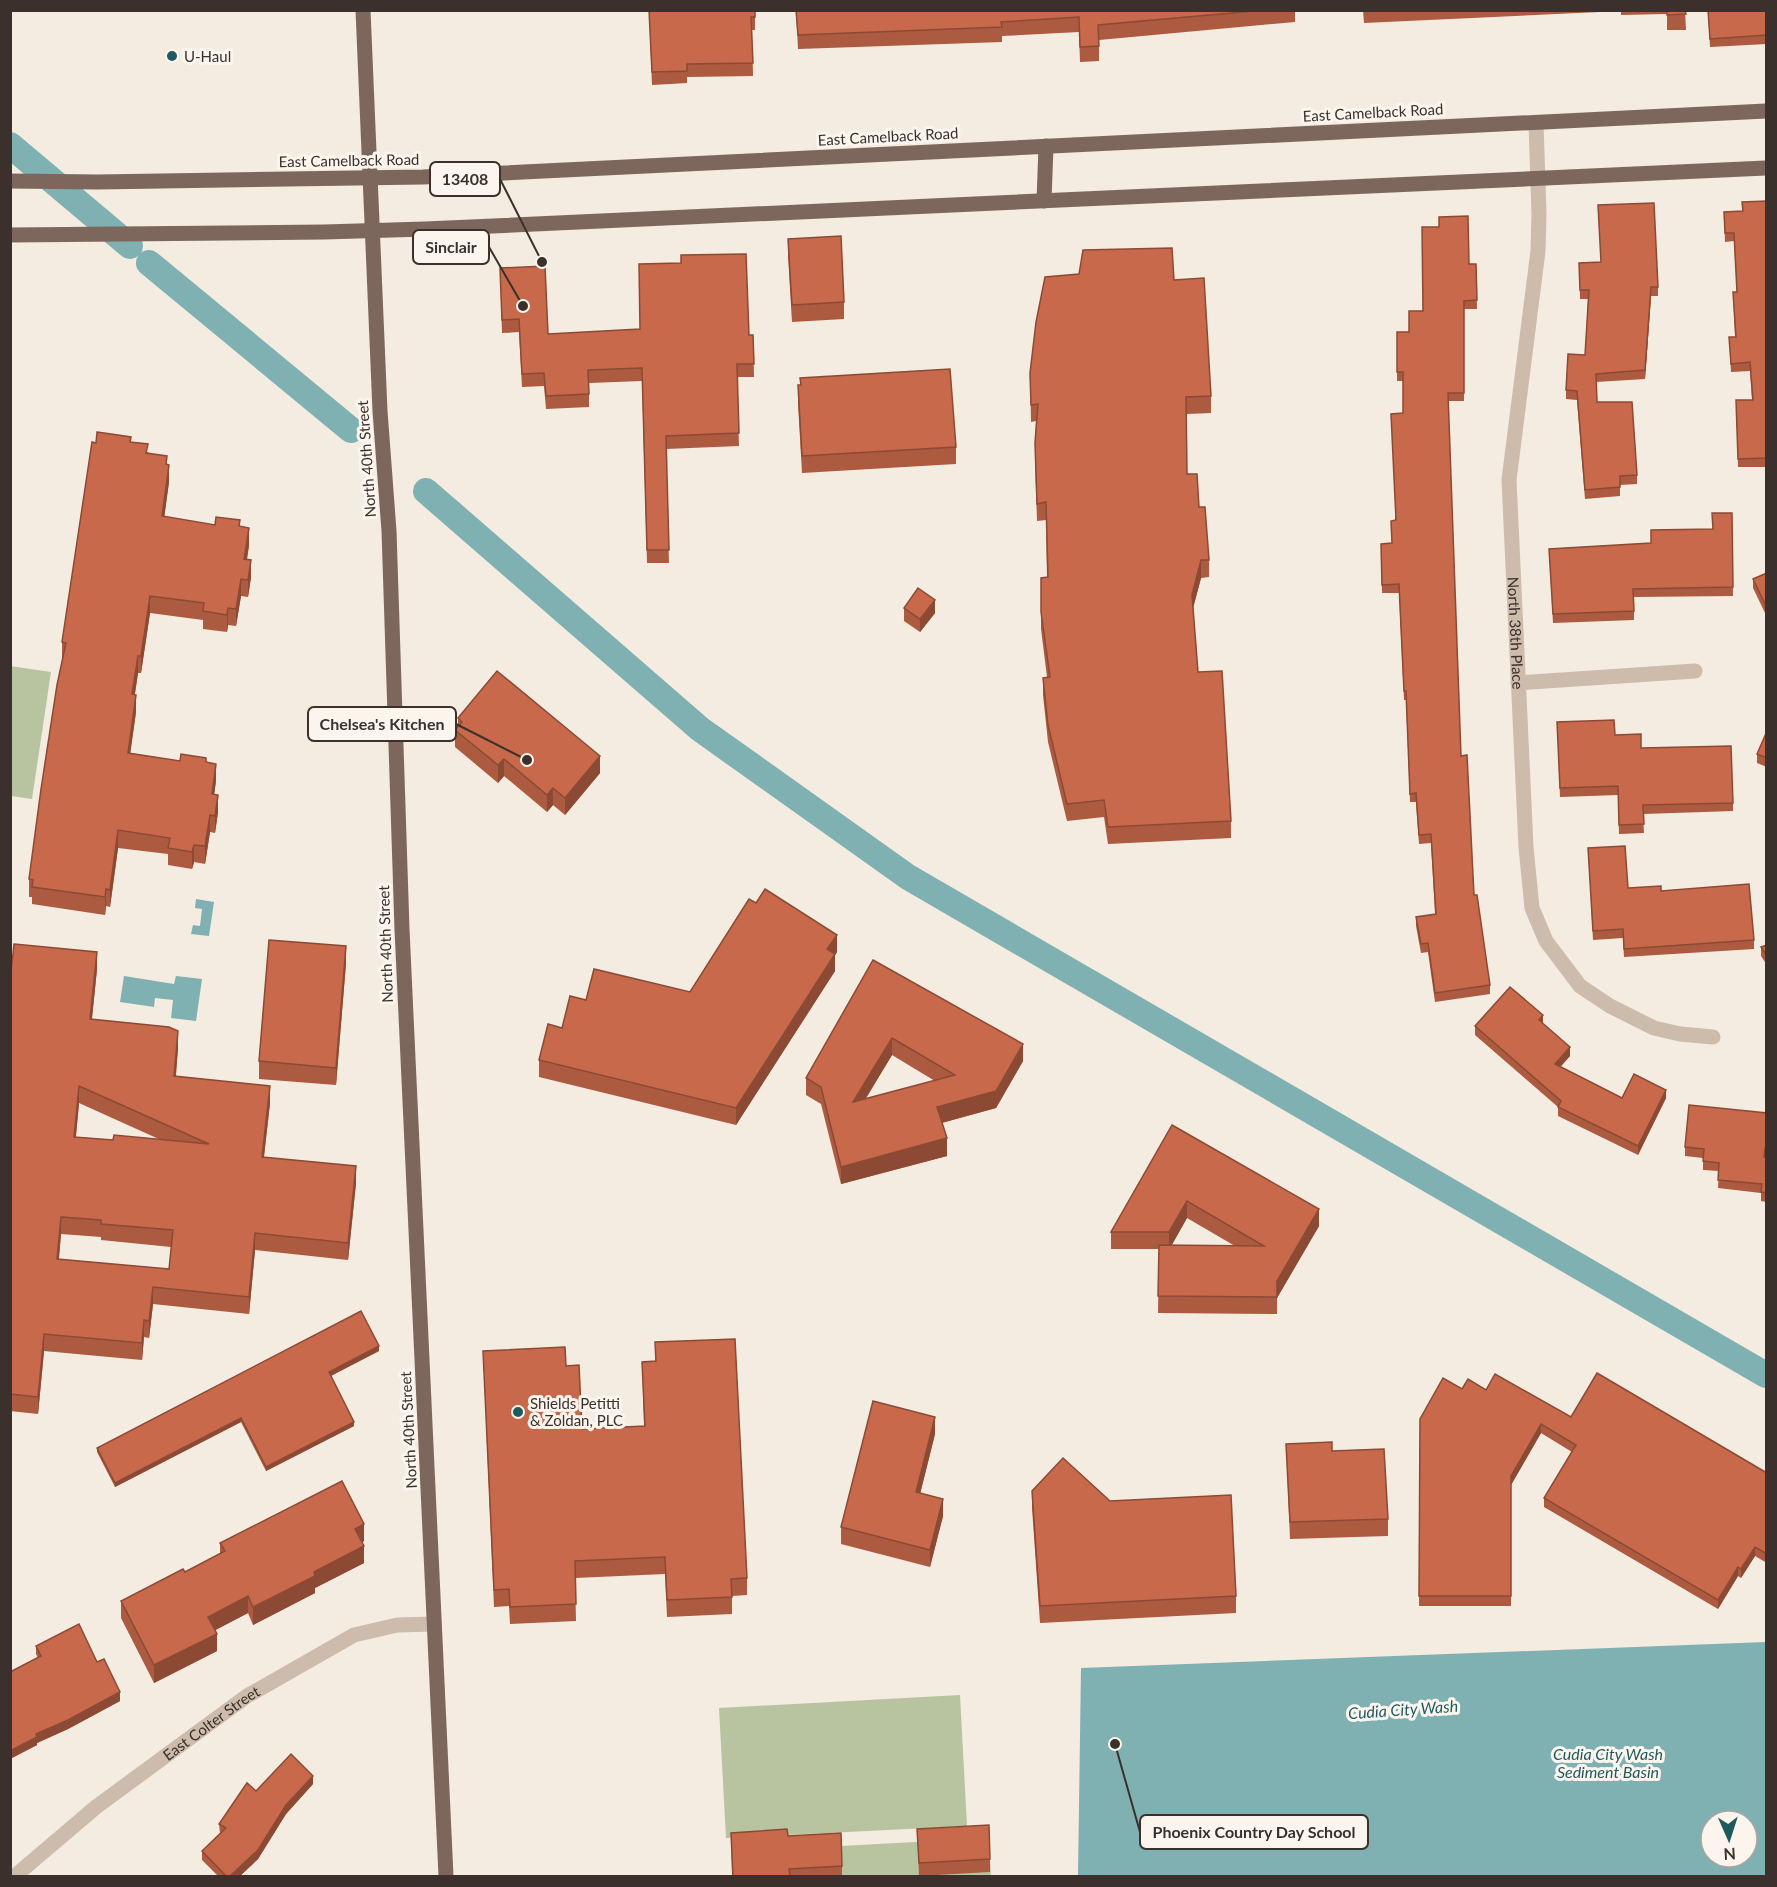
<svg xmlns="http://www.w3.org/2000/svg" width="1777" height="1887" font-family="Lato,sans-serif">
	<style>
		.green { fill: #b8c4a0 }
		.water { fill: #7fb0b2; fill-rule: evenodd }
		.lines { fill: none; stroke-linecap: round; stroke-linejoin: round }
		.canal { stroke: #7fb0b2; stroke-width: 26 }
		.minor { stroke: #cdbbac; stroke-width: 15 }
		.major { stroke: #7d675c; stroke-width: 15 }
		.wall { fill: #ac5a40; fill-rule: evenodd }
		.shaded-wall { fill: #8c4a34 }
		.building { fill: #c8694b; stroke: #8c4a34; stroke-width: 1.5; fill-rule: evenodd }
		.poi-dot { fill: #1f5a5e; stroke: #fbf5ee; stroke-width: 2 }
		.labels { text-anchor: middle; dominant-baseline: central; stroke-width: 6; stroke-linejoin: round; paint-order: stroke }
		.poi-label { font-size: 15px; fill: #3b302b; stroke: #fbf5ee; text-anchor: start }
		.street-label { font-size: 15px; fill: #3b302b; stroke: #fbf5ee }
		.water-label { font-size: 16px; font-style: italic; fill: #1f5a5e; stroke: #fbf5ee }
		.leader { fill: none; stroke: #3b302b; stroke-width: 2 }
		.callout-dot { fill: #3b302b; stroke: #fbf5ee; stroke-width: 2 }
		.callout { fill: #fbf5ee; stroke: #3b302b; stroke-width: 2 }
		.callout-label { font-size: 16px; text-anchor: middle; font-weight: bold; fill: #3b302b }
	</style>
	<rect width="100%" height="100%" fill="#f4ebe1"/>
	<g class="green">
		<path d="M10 666 51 672 32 799 11 796Z"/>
		<path d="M960 1695 967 1826 726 1838 719 1708Z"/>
		<path d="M989 1838 991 1876H733L731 1846 787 1842 841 1846Z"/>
	</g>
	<g class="water">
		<path d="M196 899 214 902 209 936 191 934 193 925 200 926 202 909 195 908Z"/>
		<path d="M124 976 174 984 176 976 202 979 196 1021 171 1018 173 1000 155 998 154 1007 120 1002Z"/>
		<path d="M1766 1642V1876H1078L1081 1668ZM1711 1821H1747V1857H1711Z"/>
	</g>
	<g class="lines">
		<g class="canal">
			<path d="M10 145 130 246"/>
			<path d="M149 263 351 430"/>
			<path d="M426 491 700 729 908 877 1766 1375"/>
		</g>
		<g class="minor">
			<path id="s1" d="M1536 123 1539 214 1538 251 1509 480 1526 847 1532 908 1546 941 1580 986 1610 1006 1654 1028 1680 1034 1713 1037"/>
			<path d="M1518 683 1695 671"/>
			<path id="s2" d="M15 1876 96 1807 247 1696 354 1635 397 1625 434 1624"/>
		</g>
		<g class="major">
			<path d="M363 10 380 411 389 531 402 929 446 1876"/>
			<path d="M10 181 98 182 423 177 1766 111"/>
			<path d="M1044 201 1046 146"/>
			<path d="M10 235 324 232 425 229 1766 168"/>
		</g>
	</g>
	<g class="wall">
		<rect x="210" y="10" width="54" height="1"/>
		<path d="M649 10H755V30H752L753 76 687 77V83L652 85Z"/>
		<path d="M796 10H1295V22L1099 40V61L1080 62 1079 32 1002 36V42L798 49Z"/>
		<path d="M1363 10H1685L1686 30H1667V14L1621 15V11L1364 23Z"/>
		<path d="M1708 10H1767V44L1710 47Z"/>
		<path d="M1767 201V467H1738L1736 400H1752L1750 371 1731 372 1729 337H1735L1733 292H1737L1734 241 1725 242 1724 212 1742 211Z"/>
		<path d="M788 239 844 302V319L792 322 788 256Z"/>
		<path d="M1579 263 1658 287V296H1651L1645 379 1596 382 1597 402 1637 475V484L1620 485V496L1585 499 1577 400 1566 399V390L1585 355 1588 299H1580Z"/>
		<path d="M1469 264H1476L1477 309H1464V401H1448L1461 756 1474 895 1490 985V994L1435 1002 1428 952 1421 953 1416 926V917L1435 914 1431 843 1419 844 1416 802H1410L1406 700H1404L1399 593H1382L1381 544 1392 543 1395 520 1403 413V381H1397V332H1409L1423 311Z"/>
		<path d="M500 268 548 334 753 335 754 377H737L739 446 666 449 669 563H647L642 381 589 383V407L546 409 544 386 522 387 519 332 502 333Z"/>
		<path d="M1174 280 1211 396V413L1187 414V474L1199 507 1209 560V577L1201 578 1193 608 1198 672 1231 821V838L1108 844 1104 817 1067 821 1048 742 1043 695V678L1047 677 1041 629V578L1047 577 1046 520 1037 521 1035 460V443L1036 421 1031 422 1030 373Z"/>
		<path d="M798 385 956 447V464L802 473 798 403Z"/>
		<path d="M131 442 167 464 169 482 164 517 215 525 240 526 249 545 247 560 251 577 248 597 241 596 236 626 228 625 227 632 203 629V620L150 613 141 673H138L135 694 136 712 130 753 180 761 206 762 216 781 214 794 218 812 215 833 210 832 205 864 194 862 192 869 168 865V854L118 848 110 907 106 906 105 915 32 904V897H29V879L62 660V642L96 443Z"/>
		<path d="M1732 513 1733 596 1634 597V620L1553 623 1549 549 1651 543 1712 529Z"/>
		<path d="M1767 573V617L1753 588V579Z"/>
		<path d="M904 608 935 613 920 632 904 621Z"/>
		<path d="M458 718 600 773 565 815 553 805 547 812 504 776 498 783 455 747V730L458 727Z"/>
		<path d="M1557 722 1615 735 1641 748 1733 803V811L1643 814 1644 833 1619 834 1618 795 1560 797Z"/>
		<path d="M1767 731V767L1757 763V754Z"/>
		<path d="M1588 848 1628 888 1661 891 1754 940V949L1624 957 1623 938 1593 940Z"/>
		<path d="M1767 945V965L1761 956V947Z"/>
		<path d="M837 952 835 955V971L736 1125 539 1077V1060L562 1028 586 1000 690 992Z"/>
		<path d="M873 960 1023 1061 996 1108 942 1123 947 1156 841 1184 821 1104 806 1095V1078ZM892 1055 935 1081 865 1099Z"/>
		<path d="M346 963 336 1085 259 1079V1061Z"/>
		<path d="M97 969 92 1019 178 1048 176 1076 270 1103 264 1157 356 1183 348 1260 255 1250 249 1314 153 1304 149 1338 144 1337 142 1360 44 1351 38 1414 10 1411V982ZM79 1103 161 1140H113L76 1137ZM61 1234 101 1237V1240L171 1247 169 1269 59 1259Z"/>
		<path d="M1543 1024 1570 1056 1560 1067 1622 1098H1666L1638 1155 1558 1116V1107L1475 1035V1026Z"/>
		<path d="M1767 1113V1144L1765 1157 1767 1158V1202L1761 1201V1193L1718 1188 1719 1171 1703 1170V1158L1685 1156V1147Z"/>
		<path d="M1172 1125 1319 1226 1277 1298V1314L1158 1313 1159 1249H1111V1232ZM1187 1218 1235 1246H1171Z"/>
		<path d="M655 1342 747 1578V1595L732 1596V1614L667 1617 665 1574 575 1578 576 1621 510 1624 509 1606 494 1607 483 1351 566 1366 582 1429 644 1426 642 1362 655 1361Z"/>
		<path d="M379 1351 330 1376 354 1426 266 1471 241 1422 115 1487 97 1452V1448Z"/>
		<path d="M1462 1389 1486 1390 1571 1417 1767 1473V1563L1755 1556 1741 1578 1738 1576 1718 1609 1544 1507V1498L1572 1452 1541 1433 1511 1485V1606H1419L1420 1419Z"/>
		<path d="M935 1434 920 1494 943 1516 930 1567 841 1544V1527Z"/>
		<path d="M1286 1444 1388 1519V1536L1290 1539Z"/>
		<path d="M1032 1491 1110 1501 1236 1596V1613L1040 1623 1032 1508Z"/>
		<path d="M364 1541 362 1543 364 1563 315 1588V1593L253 1625 248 1613 215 1630 217 1651 154 1683 121 1618V1601L185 1572 220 1554V1543Z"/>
		<path d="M36 1646 97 1662 120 1701 68 1729 37 1743V1745L10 1759V1672L38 1658 36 1654Z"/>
		<path d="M313 1784 286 1814 258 1859 240 1876H218L202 1860V1851L220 1833 219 1824 256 1791Z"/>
		<path d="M917 1829 990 1859V1872L919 1876Z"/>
		<path d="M731 1833 788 1836 842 1866V1876H732Z"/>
	</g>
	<g class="shaded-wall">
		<path d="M1651 287V296L1645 379V370Z"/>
		<path d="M169 465V482L162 534V516Z"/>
		<path d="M249 528V545L244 576V559Z"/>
		<path d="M251 560V577L248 597V580Z"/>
		<path d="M1201 560V578L1192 612V595Z"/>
		<path d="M241 579V596L236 626V609Z"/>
		<path d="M150 596V613L141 673V656Z"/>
		<path d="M935 600V613L920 632V619Z"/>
		<path d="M228 608V625L227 632V615Z"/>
		<path d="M138 656V673L132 711V694Z"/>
		<path d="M136 695V712L128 770V753Z"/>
		<path d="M600 756V773L565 815V798Z"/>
		<path d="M504 759V776L498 783V765Z"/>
		<path d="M216 764V781L212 811V794Z"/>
		<path d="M553 788V805L547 812V795Z"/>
		<path d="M218 795V812L215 833V816Z"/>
		<path d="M210 815V832L205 864V846Z"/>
		<path d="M118 830V848L110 907V890Z"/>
		<path d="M194 845V862L192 869V852Z"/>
		<path d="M106 889V906L105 915V897Z"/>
		<path d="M837 935V952L835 955V971L736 1125V1108L827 949Z"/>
		<path d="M346 946V963L336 1085V1068Z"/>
		<path d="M97 952V969L90 1036V1019Z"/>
		<path d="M1543 1015V1024L1539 1020Z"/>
		<path d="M178 1031V1048L174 1093V1076Z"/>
		<path d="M892 1038V1055L853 1120V1102Z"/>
		<path d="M1023 1044V1061L996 1108 937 1124V1107Z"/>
		<path d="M1570 1047V1056L1555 1073V1064Z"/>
		<path d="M79 1086V1103L74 1154V1137Z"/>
		<path d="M270 1086V1103L262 1173V1157Z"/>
		<path d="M1666 1090V1098L1638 1155V1146Z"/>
		<path d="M947 1138V1156L841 1184V1167Z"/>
		<path d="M356 1166V1183L348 1260V1243Z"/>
		<path d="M1187 1201V1218L1169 1250V1232Z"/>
		<path d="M1319 1209V1226L1277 1298V1314V1281Z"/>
		<path d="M61 1217V1234L57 1276V1259Z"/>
		<path d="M255 1233V1250L249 1314V1297Z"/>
		<path d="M153 1287V1304L149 1338V1321Z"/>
		<path d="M144 1320V1337L142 1360V1343Z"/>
		<path d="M44 1334V1351L38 1414V1397Z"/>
		<path d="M379 1346V1351L329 1377V1372Z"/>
		<path d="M935 1417V1434L916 1510V1492Z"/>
		<path d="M241 1418V1422L115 1487V1483Z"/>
		<path d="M354 1422V1426L266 1471V1467Z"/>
		<path d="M1541 1424V1433L1511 1485V1606V1476Z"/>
		<path d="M943 1499V1516L930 1567V1550Z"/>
		<path d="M364 1524V1541L355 1546V1529Z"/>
		<path d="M364 1546V1563L315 1588V1593L253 1625V1607L314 1572Z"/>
		<path d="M1755 1547V1556L1741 1578V1569Z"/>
		<path d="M1738 1567V1576L1718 1609V1600Z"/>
		<path d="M248 1596V1613L208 1634V1617Z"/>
		<path d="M217 1634V1651L154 1683V1665Z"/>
		<path d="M120 1692V1701L68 1729 37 1743V1745L10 1759V1751L36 1734Z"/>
		<path d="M313 1776V1784L286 1814 258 1859 240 1876H230L286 1805Z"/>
	</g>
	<g class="building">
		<path d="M649 10H755V17H751L753 63 687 64V71L652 72Z"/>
		<path d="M796 10H1265L1098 25 1099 46 1080 47 1079 17 1001 22 1002 27 798 35Z"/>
		<path d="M1667 10H1685L1686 14 1667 15Z"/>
		<path d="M1708 10H1767V35L1710 39Z"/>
		<path d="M1767 201V458L1738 459 1736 400H1753L1750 362 1731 364 1729 337H1736L1733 292H1737L1734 233H1725L1724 212 1743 211 1742 202Z"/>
		<path d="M1654 203 1658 287H1651L1645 370 1596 374 1597 402H1632L1637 475 1620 476V487L1585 490 1577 391 1566 390 1568 354 1585 355 1589 290H1580L1579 263 1601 262 1598 205Z"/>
		<path d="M1468 216 1469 264H1476L1477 300 1464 301V393H1448L1461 756 1467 755 1474 895H1477L1490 985 1435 993 1428 943 1421 944 1416 917 1436 914 1431 834 1419 835 1416 793 1410 794 1406 691H1404L1399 584 1382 585 1381 544 1392 543 1391 521 1396 520 1391 414 1403 413V372H1397V332H1409V311H1423L1422 227H1439V217Z"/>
		<path d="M841 236 844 302 792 305 788 239Z"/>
		<path d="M1172 248 1174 280 1204 278 1211 396 1186 397 1187 474H1197L1199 507H1205L1209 560H1201L1192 595 1198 672 1222 671 1231 821 1108 827 1104 800 1067 804 1048 725 1043 678 1050 677 1041 612V578L1048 577 1046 502 1037 504 1035 443 1038 404 1031 405 1030 373 1036 322 1045 277 1079 274 1083 250Z"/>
		<path d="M746 254 749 335H753L754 364H737L739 433 666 436 669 550H647L642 368 588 370 589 394 546 396 544 373 522 374 519 319 502 320 500 268 545 266 548 334 640 329 639 264 681 263V255Z"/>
		<path d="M950 369 956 447 802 456 798 385H801L800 378Z"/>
		<path d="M97 432 131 437 130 442 148 444 146 453 167 456 166 464 169 465 162 516 215 525 216 517 240 520 239 526 249 528 244 559 251 560 248 580 241 579 236 609 228 608 227 615 203 611 204 603 150 596 141 656H138L132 694 136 695 128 753 180 761 181 754 206 758V762L216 764 212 794 218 795 215 816 210 815 205 846 194 845 192 852 168 848 170 838 118 830 110 890 106 889 105 897 32 887 33 880 29 879 41 789 57 685 66 643 62 642 92 442 96 443Z"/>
		<path d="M1712 513H1732L1733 587 1633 589 1634 611 1553 614 1549 549 1651 543V530L1713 529Z"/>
		<path d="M1767 573V608L1753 579Z"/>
		<path d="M918 588 935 600 920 619 904 608Z"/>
		<path d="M497 671 600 756 565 798 553 788 547 795 504 759 498 765 455 730 462 722 458 718Z"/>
		<path d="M1614 720 1615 735 1641 734V748L1731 746 1733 803 1643 805 1644 824 1619 825 1618 786 1560 788 1557 722Z"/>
		<path d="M1767 731V758L1757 754Z"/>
		<path d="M1625 846 1628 888 1661 886V891L1749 884 1754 940 1624 949 1623 929 1593 931 1588 848Z"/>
		<path d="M765 889 837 935 827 949 835 954 736 1108 539 1060 548 1024 562 1028 570 996 586 1000 594 969 690 992 749 899 756 903Z"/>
		<path d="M269 940 346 946 336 1068 259 1061Z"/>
		<path d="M14 944 97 952 90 1019 169 1027 178 1031 174 1076 270 1086 262 1157 356 1166 348 1243 255 1233 249 1297 153 1287 149 1321 144 1320 142 1343 44 1334 38 1397 10 1394V982ZM79 1086 209 1144 114 1135 113 1140 74 1137ZM61 1217 101 1220V1224L173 1230 169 1269 57 1259Z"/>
		<path d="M1767 945V956L1761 947Z"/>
		<path d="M873 960 1023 1044 996 1091 937 1107 947 1138 841 1167 821 1087 806 1078ZM892 1038 955 1075 853 1102Z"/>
		<path d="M1510 987 1543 1015 1539 1020 1570 1047 1555 1064 1622 1098 1634 1074 1666 1090 1638 1146 1558 1107 1561 1101 1475 1026Z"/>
		<path d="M1689 1105 1767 1113V1135L1764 1157 1767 1158V1193L1761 1192 1762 1184 1718 1180 1719 1163 1703 1161 1704 1149 1685 1147Z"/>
		<path d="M1172 1125 1319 1209 1277 1281V1297L1158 1296 1159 1245 1264 1246 1187 1201 1169 1232H1111Z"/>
		<path d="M361 1311 379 1346 329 1372 354 1422 266 1467 241 1418 115 1483 97 1448Z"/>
		<path d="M735 1339 747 1578 731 1579 732 1597 667 1600 665 1557 575 1561 576 1604 510 1607 509 1589 494 1590 483 1351 565 1347 566 1366 579 1365 582 1429 645 1426 642 1362 656 1361 655 1342Z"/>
		<path d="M1597 1373 1767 1473V1554L1755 1547 1741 1569 1738 1567 1718 1600 1544 1498 1576 1445 1541 1424 1511 1476V1596H1419L1420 1419 1443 1378 1462 1389 1468 1379 1486 1390 1495 1374 1571 1417Z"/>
		<path d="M873 1401 935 1417 916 1492 943 1499 930 1550 841 1527Z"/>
		<path d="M1332 1442V1451L1384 1449 1388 1519 1290 1522 1286 1444Z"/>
		<path d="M1063 1458 1110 1501 1231 1495 1236 1596 1040 1606 1032 1491Z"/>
		<path d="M342 1481 364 1524 355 1529 364 1546 314 1572 315 1576 253 1607 248 1596 208 1617 217 1634 154 1665 121 1601 183 1569 185 1572 225 1551 220 1543Z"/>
		<path d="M79 1624 97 1662 104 1659 120 1692 68 1720 36 1734 37 1737 10 1751V1672L41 1656 36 1646Z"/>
		<path d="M291 1754 313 1776 286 1805 258 1850 230 1876H226L202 1851 226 1828 219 1824 247 1783 256 1791Z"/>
		<path d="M989 1825 990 1859 919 1863 917 1829Z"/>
		<path d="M787 1829 788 1836 841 1833 842 1866 789 1869 790 1876H733L731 1833Z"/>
	</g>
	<g class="poi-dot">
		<circle cx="172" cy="56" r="6"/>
		<circle cx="518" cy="1412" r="6"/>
	</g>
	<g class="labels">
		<g class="poi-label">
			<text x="184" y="56">U-Haul</text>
			<text x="530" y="1403">Shields Petitti<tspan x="530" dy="17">&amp; Zoldan, PLC</tspan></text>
		</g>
		<g class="street-label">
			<text transform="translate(1373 112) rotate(-3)">East Camelback Road</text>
			<text transform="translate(888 136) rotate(-3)">East Camelback Road</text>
			<text transform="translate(349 160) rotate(-1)">East Camelback Road</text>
			<text transform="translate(366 459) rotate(-94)">North 40th Street</text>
			<text stroke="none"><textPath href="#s1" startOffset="512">North 38th Place</textPath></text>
			<text transform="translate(385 944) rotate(-92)">North 40th Street</text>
			<text transform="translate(408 1430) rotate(-93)">North 40th Street</text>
			<text stroke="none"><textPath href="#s2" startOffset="249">East Colter Street</textPath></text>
		</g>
		<g class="water-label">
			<text transform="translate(1403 1709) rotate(-4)">Cudia City Wash</text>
			<text x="1608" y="1753">Cudia City Wash<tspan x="1608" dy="18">Sediment Basin</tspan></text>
		</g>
	</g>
	<path class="leader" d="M542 262L500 179M523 306L489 247M527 760L456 724M1115 1744L1140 1832"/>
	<g class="callout-dot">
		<circle cx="542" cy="262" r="6"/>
		<circle cx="523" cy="306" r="6"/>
		<circle cx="527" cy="760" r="6"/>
		<circle cx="1115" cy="1744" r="6"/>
	</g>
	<g class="callout">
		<rect x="430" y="162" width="70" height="34" rx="6"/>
		<rect x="413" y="230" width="76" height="34" rx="6"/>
		<rect x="308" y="707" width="148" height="34" rx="6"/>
		<rect x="1140" y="1815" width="228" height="34" rx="6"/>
	</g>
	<g class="callout-label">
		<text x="465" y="185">13408</text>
		<text x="451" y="253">Sinclair</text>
		<text x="382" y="730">Chelsea's Kitchen</text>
		<text x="1254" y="1838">Phoenix Country Day School</text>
	</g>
	<rect width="1777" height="1887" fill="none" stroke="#3b302b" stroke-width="24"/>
	<g transform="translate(1729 1839) rotate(177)"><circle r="28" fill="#fbf5ee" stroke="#aea6a0" stroke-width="1.5"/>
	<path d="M0-4.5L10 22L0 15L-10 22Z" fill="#1f5a5e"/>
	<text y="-9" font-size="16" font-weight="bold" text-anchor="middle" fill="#3b302b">N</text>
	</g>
</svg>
